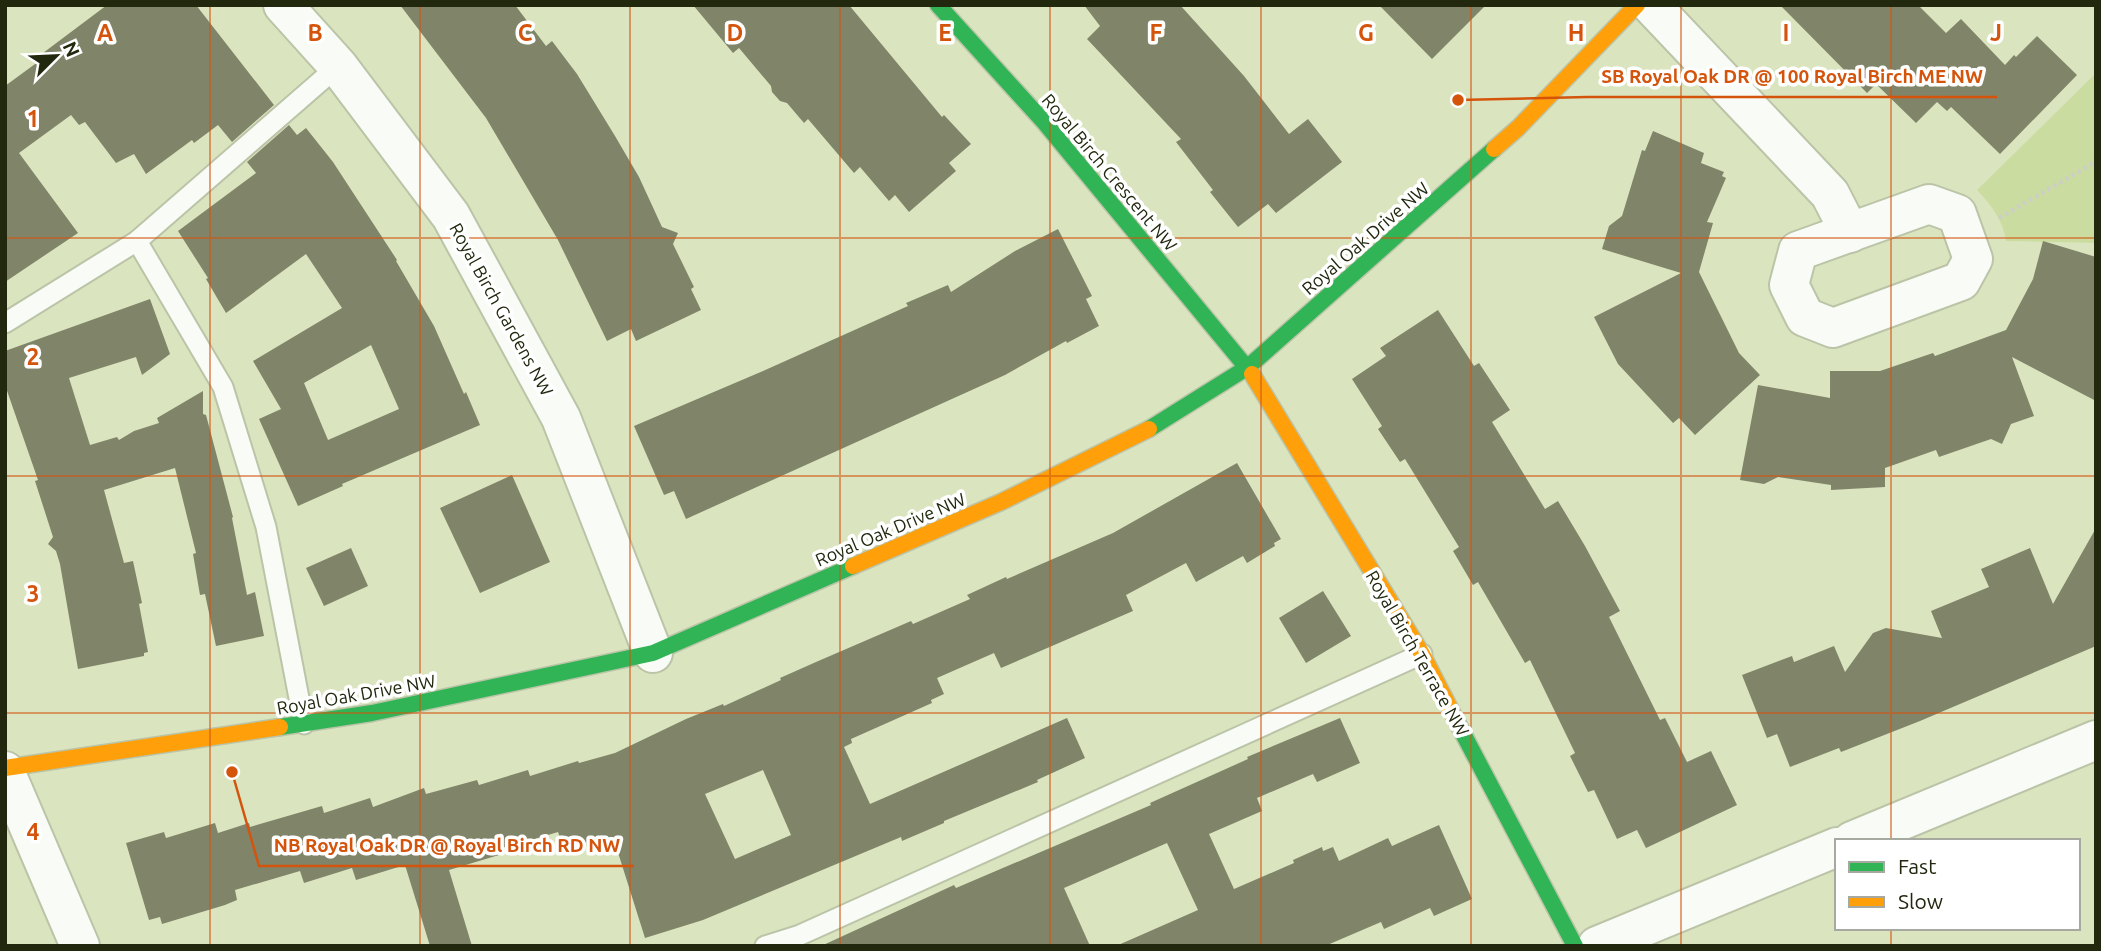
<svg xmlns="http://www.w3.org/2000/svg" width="2101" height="951" font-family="Ubuntu,sans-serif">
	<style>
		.green { fill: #cbdca1 }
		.building { fill: #808469; fill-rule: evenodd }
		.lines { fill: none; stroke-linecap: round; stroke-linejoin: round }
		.lane-casing { stroke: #bbc4a7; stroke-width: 23 }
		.street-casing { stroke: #bbc4a7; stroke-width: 42 }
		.fast-casing { stroke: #bbc4a7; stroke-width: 19 }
		.slow-casing { stroke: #bbc4a7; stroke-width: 19 }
		.path { stroke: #cccfc3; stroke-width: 4.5; stroke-dasharray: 3.5 3.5; stroke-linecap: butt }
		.lane { stroke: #f9fbf6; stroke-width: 19 }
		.street { stroke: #f9fbf6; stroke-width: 38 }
		.fast { stroke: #30b455; stroke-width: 16 }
		.slow { stroke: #ff9f0a; stroke-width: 16 }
		.grid { fill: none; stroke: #d4540c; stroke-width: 2; stroke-opacity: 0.55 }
		.labels { text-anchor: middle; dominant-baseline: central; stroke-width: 7; stroke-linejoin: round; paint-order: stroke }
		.street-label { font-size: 18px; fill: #21280e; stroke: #fff }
		.grid-label { font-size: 23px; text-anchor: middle; font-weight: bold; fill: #d4540c; stroke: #fff; stroke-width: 7; stroke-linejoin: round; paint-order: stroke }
		.leader { fill: none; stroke: #d4540c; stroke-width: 2.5 }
		.callout-dot { fill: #d4540c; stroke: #fff; stroke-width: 2.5 }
		.callout-label { font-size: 19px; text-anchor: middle; font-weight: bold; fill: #d4540c; stroke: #fff; stroke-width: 7; stroke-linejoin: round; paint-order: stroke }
	</style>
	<rect width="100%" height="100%" fill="#dae5c0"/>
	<path class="green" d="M2096 73V243L2006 241C2003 220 1991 205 1977 190Z"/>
	<g class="building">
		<path d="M107 5H196L274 105 232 142 218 125 194 143 192 140 146 174 134 154 116 163 85 122 79 125 71 115 19 153 78 233 5 282V86L46 56 43 53Z"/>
		<path d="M400 5H515L546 46 552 41 577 74 615 136 639 177 662 227 678 233 673 244 694 287 691 289 701 310 636 341 631 329 607 341 558 240 486 118Z"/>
		<path d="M693 5H849L942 117 944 115 971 144 949 163 956 171 909 212 895 195 889 201 860 167 854 173 808 119 804 123 787 103 780 101 772 92 771 86 739 48 733 53Z"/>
		<path d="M1084 5H1180L1244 76 1289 134 1308 119 1342 162 1276 213 1268 204 1238 227 1210 192 1213 190 1176 142 1181 139 1087 39 1100 26Z"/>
		<path d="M1379 5H1486L1432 59Z"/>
		<path d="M1780 5H1918L1946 33 1961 19 2005 65 2014 55 2016 57 2037 36 2077 75 2000 154 1951 107 1947 111 1937 102 1916 123 1876 84 1867 93Z"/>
		<path d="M289 125 297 135 306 128 333 162 397 260 396 261 434 326 464 394 466 392 480 425 342 484 343 486 298 506 259 419 281 409 253 361 342 308 306 254 226 313 206 279 208 278 178 231 256 173 247 162ZM371 345 399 409 328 440 304 383Z"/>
		<path d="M1653 131 1704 153 1701 163 1724 172 1722 176 1726 178 1707 222 1713 223 1699 272 1739 353 1760 375 1695 435 1679 418 1673 423 1618 364 1594 317 1681 273 1602 249 1609 226 1622 216 1642 150 1645 151Z"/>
		<path d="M1058 229 1092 296 1086 299 1099 326 1067 343 1066 341 1005 375 686 519 674 491 664 495 634 426 763 371 908 306 906 303 948 285 951 292 1015 251Z"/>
		<path d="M2043 241 2096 257V401L2012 357 2034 416 2011 424 2002 444 1991 439 1939 457 1936 450 1885 468V487L1831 490V485L1778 477 1764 484 1740 480 1758 385 1830 398V371H1880L1933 353 1935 356 2006 330 2033 279Z"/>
		<path d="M150 299 170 354 142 375 136 357 69 378 90 445 117 437 119 440 134 431 159 423 157 418 203 391V414L206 415 233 517 232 518 247 595 255 592 264 636 216 646 205 594 200 595 193 554 196 553 175 468 104 490 124 563 133 561 142 603 139 604 148 652 144 653V656L78 669 60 564 56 551 48 544 53 537 35 481 38 480 5 385V351Z"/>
		<path d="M1438 310 1474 366 1479 363 1510 410 1492 422 1545 509 1558 501 1585 546 1620 611 1609 617 1660 720 1665 718 1687 762 1711 751 1737 805 1646 848 1637 830 1617 839 1594 790 1588 792 1570 756 1575 753 1530 660 1525 663 1478 582 1473 585 1453 551 1459 547 1405 459 1400 462 1378 429 1382 426 1352 379 1386 356 1380 348Z"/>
		<path d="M1237 463 1281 539 1274 543 1275 546 1247 563 1243 556 1196 582 1186 563 1126 595 1133 611 1001 668 994 653 937 678 944 694 931 700 932 703 851 739 852 743 844 747 870 804 1067 718 1085 758 1037 780 1038 782 944 821V823L902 841 901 837 703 920 645 938 615 843 578 848 577 845 564 849 558 832 498 850 499 855 449 870 472 946H430L405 865 356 880 352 868 304 883 300 871 235 890 237 900 225 905 162 924 160 917 149 920 126 843 164 832 166 838 215 823 218 833 249 823 250 827 322 806 324 813 370 798 373 807 424 788 426 794 477 780 479 785 528 770 530 776 578 761 579 763 615 753 686 719 723 704 724 706 781 680 780 678 816 662 911 621 913 624 970 599 967 595 1006 577 1007 579 1113 533ZM763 770 791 835 735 859 705 794Z"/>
		<path d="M512 475 550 562 480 593 440 508Z"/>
		<path d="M2096 528V646L1920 721 1841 752 1839 748 1790 767 1777 734 1767 738 1742 675 1792 656 1794 662 1834 646 1845 672 1873 633 1886 628 1942 638 1931 611 1989 587 1981 569 2030 548 2053 604Z"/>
		<path d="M351 548 368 586 324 606 306 568Z"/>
		<path d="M1323 591 1351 636 1306 663 1279 618Z"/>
		<path d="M1340 718 1360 763 1317 782 1313 774 1257 798 1262 811 1209 834 1234 889 1294 863 1293 860 1322 847 1323 851 1333 847 1339 861 1388 838 1392 846 1439 825 1472 899 1434 916 1430 908 1384 929 1381 922 1325 946H1116L1198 910 1167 843 1064 888 1090 946H821L954 885 956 888 1151 805 1150 803 1248 759 1247 757Z"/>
	</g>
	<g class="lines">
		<defs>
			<g id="lane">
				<path d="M137 241 223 387 266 527 304 724"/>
				<path d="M5 323 137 241 338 66"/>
				<path d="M765 946 800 935 1422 654"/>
			</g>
			<g id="street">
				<path d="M283 5 338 66 451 216 561 418 653 653"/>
				<path d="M1651 5 1830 194 1850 233"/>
				<path d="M1929 204 1957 214 1973 259 1961 281 1833 328 1805 317 1789 285 1798 251Z"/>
				<path d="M5 771 80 946"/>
				<path d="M1852 841 2096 740"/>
				<path d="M1597 946 1837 847"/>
			</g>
			<g id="fast">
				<path d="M938 5 1044 122 1252 374"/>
				<path d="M1149 429 1248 367 1494 149"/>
				<path d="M1457 722 1575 946"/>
				<path d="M280 727 372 713 653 653 853 566"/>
			</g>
			<g id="slow">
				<path d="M1494 149 1518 128 1637 5"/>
				<path d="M1252 374 1422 654 1457 722"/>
				<path d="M853 566 1001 502 1149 429"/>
				<path d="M5 768 280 727"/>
			</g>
		</defs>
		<use href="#lane" class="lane-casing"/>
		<use href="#street" class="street-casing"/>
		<use href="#fast" class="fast-casing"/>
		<use href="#slow" class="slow-casing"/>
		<path class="path" d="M1999 218 2090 165 2096 158"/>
		<use href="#lane" class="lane"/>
		<use href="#street" class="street"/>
		<use href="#fast" class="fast"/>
		<use href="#slow" class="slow"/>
	</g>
	<path class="grid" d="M210 5V946M420 5V946M630 5V946M840 5V946M1050 5V946M1261 5V946M1471 5V946M1681 5V946M1891 5V841M5 238H2096M5 476H2096M5 713H2096M1891 928V946"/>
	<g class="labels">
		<g class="street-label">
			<text transform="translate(1110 172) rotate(50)">Royal Birch Crescent NW</text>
			<text transform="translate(1365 238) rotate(-41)">Royal Oak Drive NW</text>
			<text transform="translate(502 309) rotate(61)">Royal Birch Gardens NW</text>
			<text transform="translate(890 529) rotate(-23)">Royal Oak Drive NW</text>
			<text transform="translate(1418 653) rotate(60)">Royal Birch Terrace NW</text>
			<text transform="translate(356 694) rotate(-10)">Royal Oak Drive NW</text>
		</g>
	</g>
	<g class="grid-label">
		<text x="105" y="41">A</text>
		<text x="315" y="41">B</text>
		<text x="525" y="41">C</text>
		<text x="735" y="41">D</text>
		<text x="945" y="41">E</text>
		<text x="1156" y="41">F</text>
		<text x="1366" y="41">G</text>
		<text x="1576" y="41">H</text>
		<text x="1786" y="41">I</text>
		<text x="1996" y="41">J</text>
		<text x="33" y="127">1</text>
		<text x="33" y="365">2</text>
		<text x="33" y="602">3</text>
		<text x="33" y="840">4</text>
	</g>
	<path class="leader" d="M1458 100L1587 97H1997M232 772L259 866H634"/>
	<g class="callout-dot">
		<circle cx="1458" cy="100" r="7"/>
		<circle cx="232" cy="772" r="7"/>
	</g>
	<g class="callout-label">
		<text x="1792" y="83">SB Royal Oak DR @ 100 Royal Birch ME NW</text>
		<text x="447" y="852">NB Royal Oak DR @ Royal Birch RD NW</text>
	</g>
	<rect width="2101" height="951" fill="none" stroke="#21280e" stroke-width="14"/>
	<rect x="1835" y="839" width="245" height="91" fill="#ffffff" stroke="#a6a99f" stroke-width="2"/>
	<rect x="1849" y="862" width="35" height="10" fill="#30b455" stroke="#a6a99f" stroke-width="2"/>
	<text x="1898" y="874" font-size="21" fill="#21280e">Fast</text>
	<rect x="1849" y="897" width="35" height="10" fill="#ff9f0a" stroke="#a6a99f" stroke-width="2"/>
	<text x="1898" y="909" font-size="21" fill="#21280e">Slow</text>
	<g transform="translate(56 56) rotate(66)" stroke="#ffffff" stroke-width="5" paint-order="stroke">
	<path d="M0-5L12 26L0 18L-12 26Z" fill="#21280e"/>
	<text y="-10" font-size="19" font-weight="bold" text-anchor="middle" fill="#21280e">N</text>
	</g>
</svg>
